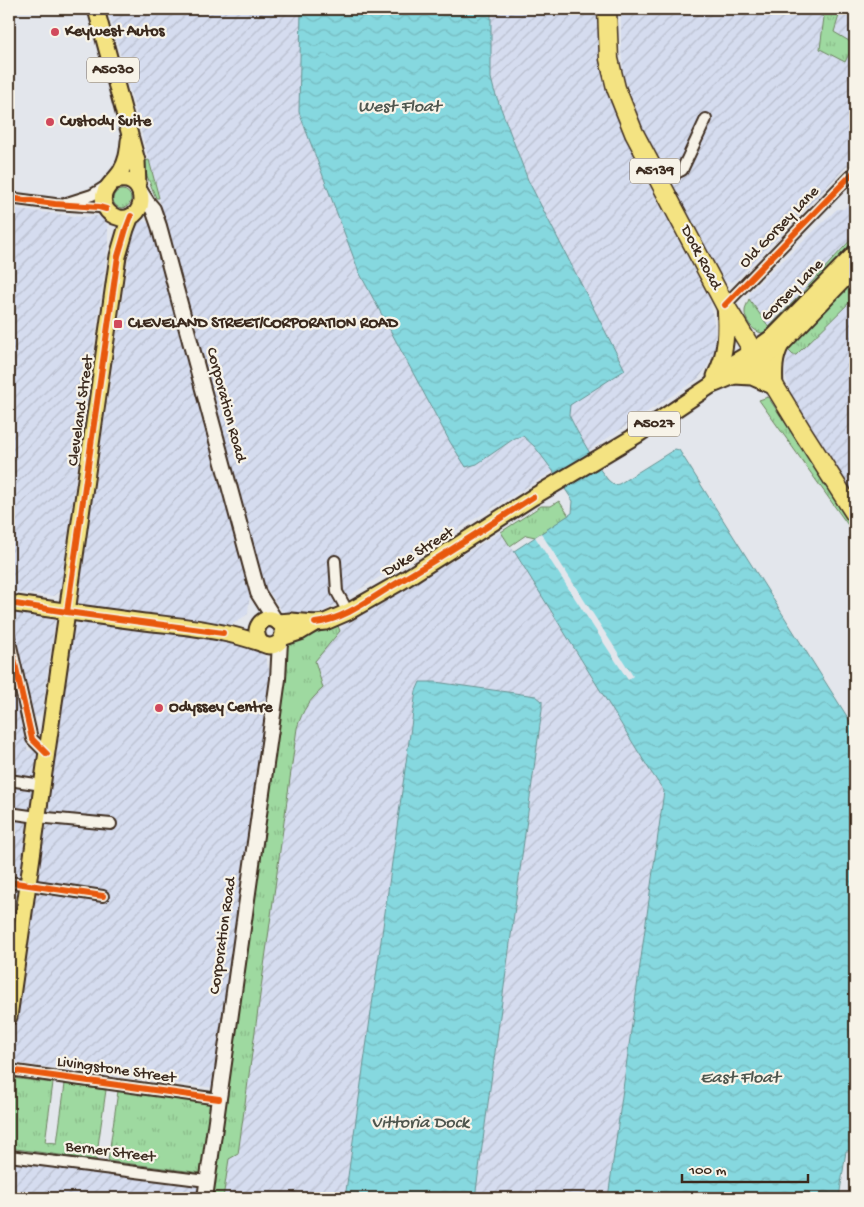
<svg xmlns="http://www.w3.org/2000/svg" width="864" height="1207" font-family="'Gochi Hand',sans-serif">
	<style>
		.industrial { fill: url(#industrial-furrows) }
		.grass { fill: url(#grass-tufts); stroke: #6c825f }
		.water { fill: url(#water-waves); stroke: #689292 }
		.pier { fill: #e3e6ec }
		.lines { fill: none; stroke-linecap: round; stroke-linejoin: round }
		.street-casing { stroke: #3b2a1e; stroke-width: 14 }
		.secondary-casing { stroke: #3b2a1e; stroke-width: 18 }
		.primary-casing { stroke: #3b2a1e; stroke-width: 19 }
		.highway-casing { stroke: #3b2a1e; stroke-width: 21 }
		.street { stroke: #f7f3e8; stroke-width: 10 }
		.secondary { stroke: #f7f3e8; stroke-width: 14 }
		.primary { stroke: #f4e382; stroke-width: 15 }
		.highway { stroke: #f4e382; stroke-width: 18 }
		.cycleway-casing { stroke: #f7f3e8; stroke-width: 9 }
		.cycleway { stroke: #e8590c; stroke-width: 6 }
		.poi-dot { fill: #d1495b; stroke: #f7f3e8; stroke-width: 2 }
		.labels { text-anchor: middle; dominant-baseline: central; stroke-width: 4.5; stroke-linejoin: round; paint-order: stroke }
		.shield { fill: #f7f3e8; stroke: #73665b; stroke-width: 1 }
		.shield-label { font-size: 15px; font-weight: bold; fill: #3b2a1e }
		.poi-label { font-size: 16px; font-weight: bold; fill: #3b2a1e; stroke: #f7f3e8; text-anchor: start }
		.street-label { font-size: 16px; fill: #3b2a1e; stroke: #f7f3e8 }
		.water-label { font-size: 18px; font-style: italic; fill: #4e564e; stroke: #f7f3e8 }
	</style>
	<defs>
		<pattern id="industrial-furrows" width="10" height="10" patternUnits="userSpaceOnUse" patternTransform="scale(1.25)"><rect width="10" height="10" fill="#d5dcef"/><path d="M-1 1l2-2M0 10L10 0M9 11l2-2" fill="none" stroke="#b8bdcc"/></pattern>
		<pattern id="grass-tufts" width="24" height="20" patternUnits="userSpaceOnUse" patternTransform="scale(1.25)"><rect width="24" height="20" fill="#9ed9a0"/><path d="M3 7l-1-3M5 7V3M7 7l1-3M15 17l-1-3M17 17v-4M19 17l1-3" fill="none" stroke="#89ba89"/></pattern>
		<pattern id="water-waves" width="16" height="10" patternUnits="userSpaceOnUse" patternTransform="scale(1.25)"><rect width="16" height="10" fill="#86d8df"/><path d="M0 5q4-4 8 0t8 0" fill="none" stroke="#75babf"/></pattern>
	</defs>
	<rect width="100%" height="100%" fill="#e3e6ec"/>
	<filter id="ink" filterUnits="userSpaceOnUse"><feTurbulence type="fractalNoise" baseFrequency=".02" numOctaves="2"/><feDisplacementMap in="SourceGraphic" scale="10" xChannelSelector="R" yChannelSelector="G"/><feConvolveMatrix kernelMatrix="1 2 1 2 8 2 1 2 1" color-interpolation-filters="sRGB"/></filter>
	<g filter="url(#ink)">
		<g class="industrial">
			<path d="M108 9H301L299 112 359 272 450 442 477 464 515 438 523 436 535 447 553 471 324 611 304 616 282 611 263 583Z"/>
			<path d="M491 9H598V36L603 84 648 183 710 300 715 328 716 346 708 365 699 378 588 451 569 415 570 405 528 180 494 90 491 78Z"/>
			<path d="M621 9H809L824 17 834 32 841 9H855V158L734 282 723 280 719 276 672 188 677 179 673 168 662 166 643 129 624 77 621 50Z"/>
			<path d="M855 192V235L799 296 769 327 749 299 750 292 837 209H844L852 200V196Z"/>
			<path d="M9 208 82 217 96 216 101 217 105 221 108 227V246L60 592 54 596 9 592Z"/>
			<path d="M143 221 152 224 250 592 248 614 231 625 77 606 133 227Z"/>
			<path d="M855 281V498L828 452 793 400 785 374 787 358 791 345Z"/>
			<path d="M501 532 514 551 649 769 664 791 608 1198H475L542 710V701L416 691 345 1198H223L229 1158 238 1154 297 728 301 714 314 696 323 688 315 661 343 626Z"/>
			<path d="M13 612 55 620 42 713 39 717H35L31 713 10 615Z"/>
			<path d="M84 621 244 641 257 647 264 654 271 675 215 1088 14 1063 11 1061 9 1057 71 628Z"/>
			<path d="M9 662 28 751 35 749 41 753 38 780 9 776Z"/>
			<path d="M9 784 32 787 35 791 34 809 31 812 9 809Z"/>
			<path d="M9 816 28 818 32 823 23 879 9 877Z"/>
			<path d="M9 885 20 888 22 891 9 984Z"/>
			<path d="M9 1159 169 1183 198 1186 201 1189 199 1198H9Z"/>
		</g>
		<g class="grass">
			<path d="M809 9H841L834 32 854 44 845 62 820 49 824 17Z"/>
			<path d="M149 160 159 198H156L145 171V161Z"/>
			<circle cx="122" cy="199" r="9"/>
			<path d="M855 235V247L770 332C769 332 763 333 762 333 753 332 744 319 745 311 745 307 748 302 749 299L769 327 799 296Z"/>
			<path d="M855 281V297L796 355H793L789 351 791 345Z"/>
			<path d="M768 397 855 528V535L759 400Z"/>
			<path d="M559 501 569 516 535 537 526 535 510 546 501 532 541 506H551Z"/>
			<path d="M338 626 340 631 315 661 323 688C309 701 303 709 297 728L238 1154 229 1159 223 1198H212L284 687 286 669 285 649 289 642Z"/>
			<path d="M12 1078 53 1083 45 1142 57 1143 65 1084 106 1090 96 1160 9 1148V1101Z"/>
			<path d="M118 1091 211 1103 202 1173 108 1161Z"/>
		</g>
		<g class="water">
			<path d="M301 9H491V78L494 90 528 180 625 370 570 405 569 415 577 431 598 467 608 480 614 485 619 484 675 449 679 450 855 729V1128L852 1137 854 1141 850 1151H846L839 1198H608L664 791 649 769 514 551 572 513 573 501 553 471 535 447 523 436 515 438 477 464 466 467 450 442 359 272 299 112Z"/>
			<path d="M420 682H435L536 696 542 701V710L475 1198H345L416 691Z"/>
		</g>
		<path class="pier" d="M541 533 633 676 628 680 535 537Z"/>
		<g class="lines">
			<defs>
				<g id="street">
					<path d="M660 181 682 170 706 119"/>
					<path d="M9 198 55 204 99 207 106 209"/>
					<path d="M67 203 92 195 108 185"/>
					<path d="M725 305 855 171"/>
					<path d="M335 561 337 592 348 612"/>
					<path d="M9 637 32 739 47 754"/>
					<path d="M9 780 42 785"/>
					<path d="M9 813 37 817 111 824"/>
					<path d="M9 882 103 896"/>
					<path d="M9 1070 219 1099"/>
					<path d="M9 1156 207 1181"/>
				</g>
				<g id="secondary">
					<path d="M140 191 147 202 153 209 159 226 258 593 275 620"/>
					<path d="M205 1198 278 679 280 641"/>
				</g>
				<g id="primary">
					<path d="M96 9 137 161 138 186"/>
					<path d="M112 182C147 168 151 222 120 218 114 217 108 213 105 207 98 190 114 183 121 171 127 161 128 152 129 141"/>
					<path d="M715 376C727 354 727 329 725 305"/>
					<path d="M734 376 752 377 775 387C774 372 774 358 781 345"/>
					<path d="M713 383 728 366 753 351 774 336 855 253"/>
					<path d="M9 603C54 610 99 616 144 622 170 625 197 627 223 633 235 635 248 639 260 643 263 644 266 646 270 646 283 646 288 628 277 621 263 612 249 631 262 644"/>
					<path d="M278 622 291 621 315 623 325 622 348 612 402 581 533 497 637 435 710 386 734 376 770 354 781 345 855 268"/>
					<path d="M282 638 300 632 315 623"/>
					<path d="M9 1017 118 256 126 229 131 216"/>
				</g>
				<path id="highway" d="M607 9 609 59 616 88 634 133 725 305 802 431 855 514"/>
			</defs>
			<use href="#street" class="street-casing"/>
			<use href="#secondary" class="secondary-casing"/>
			<use href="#primary" class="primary-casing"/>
			<use href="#highway" class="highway-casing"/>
			<use href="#street" class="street"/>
			<use href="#secondary" class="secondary"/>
			<use href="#primary" class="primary"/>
			<use href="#highway" class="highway"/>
			<defs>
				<g id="cycleway">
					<path d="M9 198 55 204 99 207 106 209"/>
					<path d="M725 305 855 171"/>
					<path d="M9 603 67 612 223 633"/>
					<path d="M67 612 118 256 126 229 131 216"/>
					<path d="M315 623C341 620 365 603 387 589 437 560 485 528 533 497"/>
					<path d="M9 637 32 739 47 754"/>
					<path d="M9 882 103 896"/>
					<path d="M9 1070 219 1099"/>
				</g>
			</defs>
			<use href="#cycleway" class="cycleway-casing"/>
			<use href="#cycleway" class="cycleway"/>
		</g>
	</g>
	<g class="poi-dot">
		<circle cx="55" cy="32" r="5"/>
		<circle cx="50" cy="122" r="5"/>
		<rect x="113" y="319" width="10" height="10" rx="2.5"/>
		<circle cx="159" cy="708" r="5"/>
	</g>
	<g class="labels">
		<g class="shield">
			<rect x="87" y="57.5" width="52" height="25" rx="4"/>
			<rect x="630" y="158.5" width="50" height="25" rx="4"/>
			<rect x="628" y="411.5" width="52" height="25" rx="4"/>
		</g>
		<g class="shield-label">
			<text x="113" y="70">A5030</text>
			<text x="655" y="171">A5139</text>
			<text x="654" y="424">A5027</text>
		</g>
		<g class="poi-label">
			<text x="65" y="32">Keywest Autos</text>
			<text x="60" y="122">Custody Suite</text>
			<text x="128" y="324">CLEVELAND STREET/CORPORATION ROAD</text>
			<text x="169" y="708">Odyssey Centre</text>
		</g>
		<g class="street-label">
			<text transform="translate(780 228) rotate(-46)">Old Gorsey Lane</text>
			<text transform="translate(700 258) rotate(62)">Dock Road</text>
			<text transform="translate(793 291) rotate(-45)">Gorsey Lane</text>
			<text transform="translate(225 405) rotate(75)">Corporation Road</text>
			<text transform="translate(82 411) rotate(-82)">Cleveland Street</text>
			<text transform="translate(419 553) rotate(-32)">Duke Street</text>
			<text transform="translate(224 936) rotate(-82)">Corporation Road</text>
			<text transform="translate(116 1071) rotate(8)">Livingstone Street</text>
			<text transform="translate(110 1153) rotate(7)">Berner Street</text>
		</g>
		<g class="water-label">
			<text x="399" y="107">West Float</text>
			<text x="740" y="1078">East Float</text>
			<text x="420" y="1123">Vittoria Dock</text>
		</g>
	</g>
	<rect width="864" height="1207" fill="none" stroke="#f7f3e8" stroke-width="30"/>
	<rect x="15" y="15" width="834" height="1177" fill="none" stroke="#3b2a1e" stroke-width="2" filter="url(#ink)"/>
	<path d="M682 1174v8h126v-8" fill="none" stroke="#3b2a1e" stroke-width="2.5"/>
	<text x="689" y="1174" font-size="15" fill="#3b2a1e" stroke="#f7f3e8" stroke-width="4" paint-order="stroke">100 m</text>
</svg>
